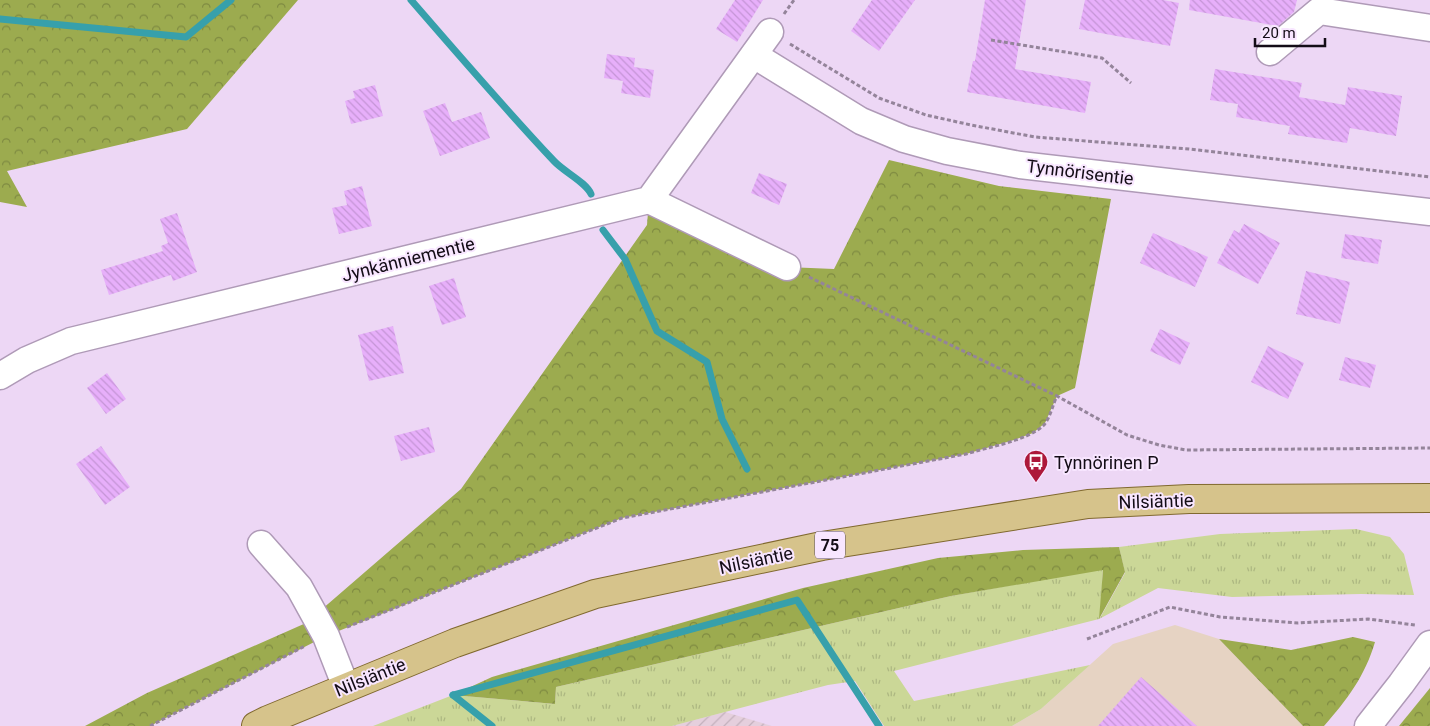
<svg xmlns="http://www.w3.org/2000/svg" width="1430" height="726" font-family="Roboto,sans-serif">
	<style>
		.commercial { fill: #e6d3c3 }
		.industrial { fill: url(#industrial-furrows) }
		.grass { fill: url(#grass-tufts) }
		.forest { fill: url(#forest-crowns) }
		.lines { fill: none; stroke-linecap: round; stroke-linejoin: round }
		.stream { stroke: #37a0ab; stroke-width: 7 }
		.building { fill: url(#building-back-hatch) }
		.minor-casing { stroke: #af9ab7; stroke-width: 29 }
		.major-casing { stroke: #80692f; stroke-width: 30 }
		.path { stroke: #94849a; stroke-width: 3; stroke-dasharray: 4 2.5; stroke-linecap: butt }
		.minor { stroke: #fff; stroke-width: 26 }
		.major { stroke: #d6c38b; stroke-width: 28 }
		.labels { text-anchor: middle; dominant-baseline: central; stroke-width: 4; stroke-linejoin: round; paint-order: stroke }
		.shield { fill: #f8e6ff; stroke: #584d5c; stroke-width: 1 }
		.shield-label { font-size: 16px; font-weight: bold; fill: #130c16 }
		.street-label { font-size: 18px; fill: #130c16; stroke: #f8e6ff }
		.poi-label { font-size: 18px; fill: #130c16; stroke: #f8e6ff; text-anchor: start }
	</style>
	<defs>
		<pattern id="industrial-furrows" width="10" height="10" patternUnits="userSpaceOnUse" patternTransform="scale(1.25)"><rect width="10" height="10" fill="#e5cfdd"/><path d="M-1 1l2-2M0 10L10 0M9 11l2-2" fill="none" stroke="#c4b1bd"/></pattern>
		<pattern id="grass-tufts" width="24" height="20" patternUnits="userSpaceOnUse" patternTransform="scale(1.25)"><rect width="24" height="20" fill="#cbd797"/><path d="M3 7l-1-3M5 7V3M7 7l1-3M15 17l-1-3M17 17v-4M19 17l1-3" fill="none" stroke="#adb781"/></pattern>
		<pattern id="forest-crowns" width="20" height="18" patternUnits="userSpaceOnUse" patternTransform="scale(1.25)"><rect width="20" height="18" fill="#9cab4f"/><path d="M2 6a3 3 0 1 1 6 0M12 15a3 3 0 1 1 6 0" fill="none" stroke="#7e8a41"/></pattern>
		<pattern id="building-back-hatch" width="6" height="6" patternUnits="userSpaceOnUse" patternTransform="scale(1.25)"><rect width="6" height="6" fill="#e7affa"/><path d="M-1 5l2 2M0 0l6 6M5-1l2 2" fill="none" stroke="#c595d6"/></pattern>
	</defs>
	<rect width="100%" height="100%" fill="#edd7f5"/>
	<path class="commercial" d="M1175 625 1219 639 1303 726H1012L1041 709 1113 644Z"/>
	<path class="industrial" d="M725 712 772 726H672Z"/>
	<path class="grass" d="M1356 529 1390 537 1404 554 1414 595 1361 594 1232 597 1158 588 1099 619 894 671 914 701 1090 665 1041 709 1012 726H884L855 681 828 685 672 726H373L453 695 555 704 556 687 951 596 1103 569 1100 618 1125 573 1119 547 1220 534Z"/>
	<g class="forest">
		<path d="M0 0H298L187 129 7 171 27 207 0 202Z"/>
		<path d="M889 160 999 186 1111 199 1075 388 1057 396 1045 423 1033 433 1014 440 966 454 622 518 326 636 150 726H85L147 693 306 623 461 489 647 225 649 200 787 267 834 269Z"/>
		<path d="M1119 547 1125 572 1099 619 1103 570 951 596 556 687 555 704 453 695 492 677 803 588 938 558 1023 550Z"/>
		<path d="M1353 637 1375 642C1365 676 1347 700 1324 726H1303L1219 639 1291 650Z"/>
		<path d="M1430 688V726H1399Z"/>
	</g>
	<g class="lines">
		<g class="stream">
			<path d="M411 0C458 54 505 109 554 161 564 172 586 182 591 194"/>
			<path d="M0 19 186 37 231 0"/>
			<path d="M603 230 625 259 657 331 707 362 722 419 747 469"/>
			<path d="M453 695 797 600 879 726"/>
			<path d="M453 695 492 726"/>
		</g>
	</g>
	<g class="building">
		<path d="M735 0H763L737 42 716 29Z"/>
		<path d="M872 0H915L879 51 851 31Z"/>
		<path d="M985 0H1026L1015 69 1091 82 1085 113 967 92 973 61H975Z"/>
		<path d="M1085 0H1163L1179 3 1170 46 1079 29Z"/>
		<path d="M1190 0H1297L1294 12 1278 26 1189 10Z"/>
		<path d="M607 54 635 58 634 67 654 70 650 98 621 93 623 81 604 78Z"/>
		<path d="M1215 69 1302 83 1299 97 1345 105 1348 87 1402 96 1396 136 1350 128 1347 143 1288 134 1290 126 1236 117 1238 104 1210 100Z"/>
		<path d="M375 85 383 116 351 124 345 101 355 98 353 91Z"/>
		<path d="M445 103 452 122 481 112 490 138 440 156 423 111Z"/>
		<path d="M759 173 787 184 779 205 751 193Z"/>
		<path d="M362 186 372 226 339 234 332 208 347 205 344 191Z"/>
		<path d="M177 213 197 272 173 281 171 275 109 295 101 270 163 251 161 246 168 243 160 219Z"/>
		<path d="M1244 224 1280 243 1258 284 1217 263 1234 230 1239 233Z"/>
		<path d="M1153 233 1208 257 1195 287 1140 263Z"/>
		<path d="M1345 234 1382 240 1378 264 1341 258Z"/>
		<path d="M1306 271 1350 282 1340 324 1296 314Z"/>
		<path d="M454 278 466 317 442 325 429 286Z"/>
		<path d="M393 326 404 373 369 381 358 335Z"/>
		<path d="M1160 329 1190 343 1180 365 1150 351Z"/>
		<path d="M1268 346 1304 363 1288 399 1251 382Z"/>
		<path d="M1345 357 1376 365 1370 388 1339 380Z"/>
		<path d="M107 373 126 399 106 414 87 388Z"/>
		<path d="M429 427 435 452 401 461 394 436Z"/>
		<path d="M101 446 130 487 105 505 76 464Z"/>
		<path d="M1141 677 1197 726H1098Z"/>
	</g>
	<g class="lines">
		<defs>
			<g id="minor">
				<path d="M1270 52 1319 11 1430 28"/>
				<path d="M754 55 861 121 904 139 947 151 1020 165 1430 212"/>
				<path d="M649 200 787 267"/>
				<path d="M0 376 27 360 71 341 649 200 770 32"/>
				<path d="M261 544 299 587 326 636 346 687"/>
				<path d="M1368 726 1401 684 1430 644"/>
			</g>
			<path id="major" d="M256 726 268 720 455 643 595 594 822 546 1088 504 1189 499 1430 498"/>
		</defs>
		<use href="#minor" class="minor-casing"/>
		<use href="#major" class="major-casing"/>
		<g class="path">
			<path d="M784 14 794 0"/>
			<path d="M991 40 1102 58 1131 83"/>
			<path d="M790 44 879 98 926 115 971 125 1035 137 1189 149 1430 177"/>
			<path d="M809 277 1057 396"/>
			<path d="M347 627 622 518 966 454C988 447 1027 441 1044 425 1050 418 1053 404 1057 396L1127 435 1159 445 1186 450 1430 448"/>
			<path d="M1087 639 1170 607 1220 617 1298 623 1368 619 1415 625"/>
			<path d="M150 726 305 646"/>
		</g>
		<use href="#minor" class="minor"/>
		<use href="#major" class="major"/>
	</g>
	<defs>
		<symbol id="bus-pin" viewBox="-11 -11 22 30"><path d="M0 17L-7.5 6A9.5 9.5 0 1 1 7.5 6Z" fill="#ad183a" stroke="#f8e6ff"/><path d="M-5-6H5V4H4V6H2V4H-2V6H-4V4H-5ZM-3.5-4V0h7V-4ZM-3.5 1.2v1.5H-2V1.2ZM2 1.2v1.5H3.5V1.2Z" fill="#fff"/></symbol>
	</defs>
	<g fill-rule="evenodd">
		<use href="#bus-pin" x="1022" y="448" width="28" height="38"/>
	</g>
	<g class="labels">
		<rect class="shield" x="815" y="531.5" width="30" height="27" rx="4"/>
		<g class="shield-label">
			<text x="830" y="545">75</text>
		</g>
		<g class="street-label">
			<text transform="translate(1080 172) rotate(7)">Tynnörisentie</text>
			<text transform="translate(408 259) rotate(-14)">Jynkänniementie</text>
			<text transform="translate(1156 501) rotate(-2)">Nilsiäntie</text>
			<text transform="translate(756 560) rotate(-12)">Nilsiäntie</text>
			<text transform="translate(370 677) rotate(-22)">Nilsiäntie</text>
		</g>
		<g class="poi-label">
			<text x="1054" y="462">Tynnörinen P</text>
		</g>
	</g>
	<path d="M1255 38v8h70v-8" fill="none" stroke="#130c16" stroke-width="2.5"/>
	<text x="1262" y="38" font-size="15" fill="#130c16" stroke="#f8e6ff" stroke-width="4" paint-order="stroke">20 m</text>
</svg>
